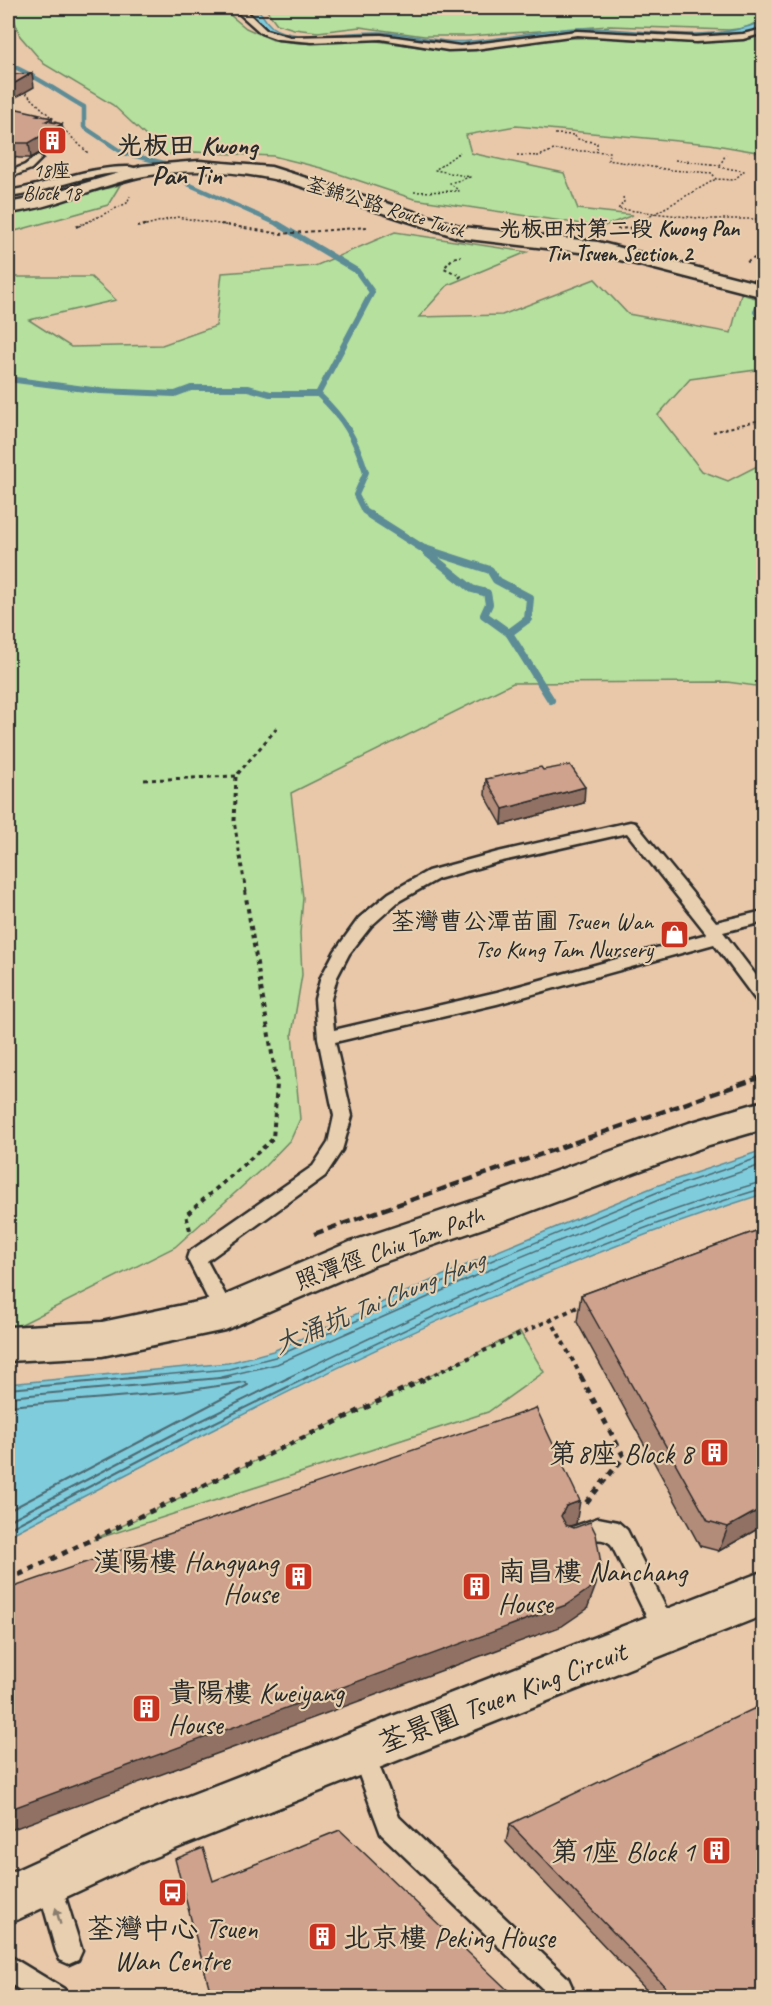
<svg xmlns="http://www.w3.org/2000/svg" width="771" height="2005" font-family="Caveat,'LXGW WenKai TC',sans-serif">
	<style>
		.green { fill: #b5e09d; stroke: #708664; stroke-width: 1.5 }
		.water { fill: #7fccdd; stroke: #5d8c96; stroke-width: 1.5 }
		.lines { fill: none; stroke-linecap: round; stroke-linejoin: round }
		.shore-far1 { stroke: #4d6b72; stroke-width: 1.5 }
		.shore { stroke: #4d6b72; stroke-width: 2 }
		.stream-far2 { stroke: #5d8c96; stroke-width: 4.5 }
		.stream-far1 { stroke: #5d8c96; stroke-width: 6 }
		.stream { stroke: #5d8c96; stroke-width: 8 }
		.service-casing { stroke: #2b2b2b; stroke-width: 5 }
		.minor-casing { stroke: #2b2b2b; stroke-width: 5 }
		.tertiary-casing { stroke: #2b2b2b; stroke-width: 5 }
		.secondary-casing { stroke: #2b2b2b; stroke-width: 5 }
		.path-far4 { stroke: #2b2b2b; stroke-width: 1.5; stroke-dasharray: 2 2; stroke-linecap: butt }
		.path-far3 { stroke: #2b2b2b; stroke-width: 2; stroke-dasharray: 3 3; stroke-linecap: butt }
		.path-far2 { stroke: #2b2b2b; stroke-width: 3; stroke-dasharray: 4 4; stroke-linecap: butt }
		.path-far1 { stroke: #2b2b2b; stroke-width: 4; stroke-dasharray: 4.5 4.5; stroke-linecap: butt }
		.path { stroke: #2b2b2b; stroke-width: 5; stroke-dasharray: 6 6; stroke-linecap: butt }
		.service { fill: #e7cfaf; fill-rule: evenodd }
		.minor { fill: #e7cfaf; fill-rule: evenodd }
		.tertiary { fill: #e7cfaf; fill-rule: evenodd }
		.secondary { fill: #e7cfaf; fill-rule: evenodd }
		.rail { stroke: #2b2b2b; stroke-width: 4.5; stroke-dasharray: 10 4.5; stroke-linecap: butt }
		.wall { fill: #b28b79; stroke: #2b2b2b; stroke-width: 1.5 }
		.shaded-wall { fill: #917163; stroke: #2b2b2b; stroke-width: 1.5 }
		.building { fill: #cfa28d; stroke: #2b2b2b; stroke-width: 1.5 }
		.oneway { fill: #897d6d }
		.labels { text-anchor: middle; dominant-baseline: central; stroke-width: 4.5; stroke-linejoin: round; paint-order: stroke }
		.far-poi-label { font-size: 20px; fill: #2b2b2b; stroke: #e7cfaf }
		.far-street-label { font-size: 20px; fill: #2b2b2b; stroke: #e7cfaf }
		.far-neighbourhood-label { font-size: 22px; font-weight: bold; fill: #2b2b2b; stroke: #e7cfaf }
		.poi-label { font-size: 24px; fill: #2b2b2b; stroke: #e7cfaf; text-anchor: end }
		.street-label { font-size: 24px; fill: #2b2b2b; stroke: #e7cfaf }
		.far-district-label { font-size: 26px; font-weight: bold; fill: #2b2b2b; stroke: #e7cfaf }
		.water-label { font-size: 26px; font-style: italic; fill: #384346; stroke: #e7cfaf }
		.near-poi-label { font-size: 28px; fill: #2b2b2b; stroke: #e7cfaf; text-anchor: end }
		.near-street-label { font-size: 28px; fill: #2b2b2b; stroke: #e7cfaf }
	</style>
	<rect width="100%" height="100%" fill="#e9c8aa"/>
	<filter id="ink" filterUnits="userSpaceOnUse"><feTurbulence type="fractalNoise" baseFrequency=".0167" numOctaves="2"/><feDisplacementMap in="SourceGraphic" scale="12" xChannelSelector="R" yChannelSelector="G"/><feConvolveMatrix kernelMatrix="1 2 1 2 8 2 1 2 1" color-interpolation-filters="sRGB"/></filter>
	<g filter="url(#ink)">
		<g class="green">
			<path d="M10 8H206L225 11 246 28 273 40 300 43 370 40 441 50H462L532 39 622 37 719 42 763 35V153L710 144 516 126 466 135 471 153 564 173 578 209 633 215 602 227 414 199 321 168 273 156 194 152 166 155 113 105 44 64 20 36Z"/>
			<path d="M265 8H763L764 18 746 28 729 30 609 26 469 36H424L360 27 318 32 294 29 277 24Z"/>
			<path d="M120 185 108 205 8 233V214Z"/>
			<path d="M395 232 527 252 448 285 419 317 502 315 595 279 628 314 731 333 741 294 763 300V369L690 379 658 415 702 471 728 481 763 463V687L727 682 513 683 291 793 303 898 300 933 302 975 292 1034 300 1119 291 1139 265 1166 175 1247 8 1331V277H91L116 300 29 320 71 347 162 345 216 326 222 273 315 266Z"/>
			<path d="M520 1332 544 1372 488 1412 93 1540Z"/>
		</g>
		<g class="water">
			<path d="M240 8C269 8 256 14 272 27 279 32 290 34 298 35 325 37 352 31 380 32 411 33 439 44 470 41 507 39 542 29 579 28 639 27 708 46 763 21L764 28 742 35 696 38 573 32 449 46 379 36 294 38 272 34 258 25 249 11Z"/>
			<path d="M763 1150V1194C499 1278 253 1408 8 1536V1384L228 1363 273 1351 491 1254 656 1186Z"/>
		</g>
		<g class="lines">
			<g class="shore-far1">
				<path d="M128 1378 229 1369 275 1357 493 1260 658 1192 764 1156"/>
				<path d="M218 1378 277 1364 496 1267 661 1199 764 1164"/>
				<path d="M287 1378C442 1302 599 1230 764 1181"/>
				<path d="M305 1378C453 1305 605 1236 764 1188"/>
			</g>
			<g class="shore">
				<path d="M8 1389 145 1377"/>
				<path d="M8 1397 231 1377"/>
				<path d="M8 1406 177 1392 245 1382 248 1385 8 1511"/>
				<path d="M8 1521 174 1434 290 1377"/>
				<path d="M8 1529 177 1441 308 1377"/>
			</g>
			<path class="stream-far2" d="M8 64C35 75 58 92 84 107V127L123 153 168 164 188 184 282 226"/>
			<g class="stream-far1">
				<path d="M278 224 357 271 372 292 318 394"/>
				<path d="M761 301 756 312 764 322"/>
				<path d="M8 379 100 391 175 394 191 388H248L270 394H318C345 419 355 438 366 472L356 495 364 511 373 517"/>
			</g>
			<g class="stream">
				<path d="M370 515 422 548 490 570 496 580 530 598 528 619 509 633 551 700"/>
				<path d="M426 552 472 589 487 593 489 604 484 615 509 633"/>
			</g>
			<defs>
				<g id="service">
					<path d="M233 8 245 10 266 30 290 37 381 35 460 46 577 31 696 37 743 34 764 29V33L743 39 696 42 577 35 475 49 448 50 381 39 312 42 278 39 261 33Z"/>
					<path d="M38 155 42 158 31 169 8 178V172L25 165Z"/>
					<path d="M130 167 146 171 142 174C96 167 53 192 8 197V191C48 185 88 166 130 167Z"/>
					<path d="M630 822 635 823 716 922 764 911V922L723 932 764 986V1005L758 1003 714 944 497 1004 335 1042 352 1116 342 1150 325 1176 207 1261 235 1313 232 1319 225 1321 218 1319 187 1258 189 1252 313 1166 328 1143 334 1116 318 1038 315 999 321 977 335 951 359 918 389 893 428 871 498 852ZM627 833 707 934 497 992 334 1030 331 999 337 977 349 954 371 926 399 901 438 879 498 862Z"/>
					<path d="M598 1518 618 1522 627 1530 674 1624 677 1632 674 1640 666 1643 658 1640 611 1544C599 1534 586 1543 572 1547L564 1544 561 1537 564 1530Z"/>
					<path d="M363 1741 371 1745 399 1817 568 1978 572 1987 569 1998H543L545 1991 381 1834 351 1753 355 1745Z"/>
					<path d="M48 1868 57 1871 60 1880 82 1951 78 1960 69 1964 60 1960 56 1951 36 1880 39 1871Z"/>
					<path d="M8 1955 64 1989 68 1998H31L8 1982Z"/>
				</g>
				<path id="minor" d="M764 1101V1129L709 1145 507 1220 375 1265 225 1330 102 1356 8 1361V1327L102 1322 221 1297 350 1242 487 1196 689 1123Z"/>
				<path id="tertiary" d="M764 1571V1615L137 1864 8 1924V1874L124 1821Z"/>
				<path id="secondary" d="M199 161 271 167 462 227 598 242 764 285V297L597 254 460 238 294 184C246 171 193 167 144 176 98 185 55 208 8 213V203L35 198 142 166Z"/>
			</defs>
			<use href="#service" class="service-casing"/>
			<use href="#minor" class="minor-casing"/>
			<use href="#tertiary" class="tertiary-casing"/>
			<use href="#secondary" class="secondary-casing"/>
			<g class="path-far4">
				<path d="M23 90 89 154"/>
				<path d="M555 134 574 135 578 139 597 143V152"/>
				<path d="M517 155 539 156 554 150 609 152 608 160 671 170 712 173 716 179 734 180 744 171 719 167 726 154"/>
				<path d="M675 160 719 165"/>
				<path d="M414 192 459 191 450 183 470 177 435 170 460 152"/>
				<path d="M623 197 624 202 618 209 706 219H759L764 224"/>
				<path d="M79 226 127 203 130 196"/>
				<path d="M142 226 177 217 230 226"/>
				<path d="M633 226 716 179"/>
			</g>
			<g class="path-far3">
				<path d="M221 224 280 234 368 227"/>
				<path d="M76 227 82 224"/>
				<path d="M137 227 148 224"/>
				<path d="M629 228 636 224"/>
				<path d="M617 229 629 228 646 235"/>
				<path d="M747 262 764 253"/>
				<path d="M459 278 461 276 444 268 453 258 461 256"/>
				<path d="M713 432 764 419"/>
			</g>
			<g class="path-far2">
				<path d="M144 780 236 776"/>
				<path d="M246 892 234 821 236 776 277 728"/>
			</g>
			<g class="path-far1">
				<path d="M190 1230 186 1215 273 1139 277 1084 245 891"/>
				<path d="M550 1318 582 1378"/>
				<path d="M426 1378 584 1304"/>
			</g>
			<g class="path">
				<path d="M581 1377 624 1457 585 1504"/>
				<path d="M8 1580 429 1377"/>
			</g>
			<use href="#service" class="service"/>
			<use href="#minor" class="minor"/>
			<use href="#tertiary" class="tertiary"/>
			<use href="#secondary" class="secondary"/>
			<path class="rail" d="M314 1234 764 1076"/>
		</g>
		<g class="wall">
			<path d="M8 112 40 116 52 118V122L62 124 64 139 31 158H19L8 156Z"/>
			<path d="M543 770 584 803 502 825 485 795 486 779Z"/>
			<path d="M764 1228V1531L761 1527 719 1551 700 1546 577 1322 581 1295Z"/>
			<path d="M510 1824 764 1998H654L506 1842Z"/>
		</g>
		<g class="shaded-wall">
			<path d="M32 73 34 87 11 100 12 104 8 107V87Z"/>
			<path d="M52 118 53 129 62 124 64 139 31 158 29 143 46 121Z"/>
			<path d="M585 787 584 803 502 825 503 809Z"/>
			<path d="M580 1501 576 1524 561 1529V1516L566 1506Z"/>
			<path d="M764 1507V1521L761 1527 719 1551 728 1527Z"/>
			<path d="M601 1564 596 1585 587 1609 562 1626 8 1831V1810Z"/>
		</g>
		<g class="building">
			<path d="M32 73 8 87V75Z"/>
			<path d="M13 108 40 114 37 115 52 118 46 121 62 124 29 143H17L8 141V112Z"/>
			<path d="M570 765 585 787 503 809 486 779 541 767 543 770Z"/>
			<path d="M764 1228V1507L728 1527 708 1521 581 1295Z"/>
			<path d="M536 1408 580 1501 566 1506 561 1516 566 1525 574 1528 590 1522 596 1534 601 1564 592 1587 566 1605 8 1810V1589Z"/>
			<path d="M764 1704V1998H676L510 1824Z"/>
			<path d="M340 1830 516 1998H212L175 1859 203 1848 213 1881Z"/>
		</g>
		<defs><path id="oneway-solid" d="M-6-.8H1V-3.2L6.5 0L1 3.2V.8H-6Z" transform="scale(1.5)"/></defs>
		<use class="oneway" href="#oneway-solid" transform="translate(58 1916) rotate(-106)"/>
	</g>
	<defs>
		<symbol id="building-square" viewBox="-11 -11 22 22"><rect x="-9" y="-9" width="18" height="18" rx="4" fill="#c8321e" stroke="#e7cfaf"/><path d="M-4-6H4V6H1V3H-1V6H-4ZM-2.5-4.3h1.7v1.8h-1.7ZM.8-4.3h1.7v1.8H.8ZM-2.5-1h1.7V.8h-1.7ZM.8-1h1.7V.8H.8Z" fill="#fff"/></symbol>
		<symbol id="shop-square" viewBox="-11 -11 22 22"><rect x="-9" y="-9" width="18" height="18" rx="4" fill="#c8321e" stroke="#e7cfaf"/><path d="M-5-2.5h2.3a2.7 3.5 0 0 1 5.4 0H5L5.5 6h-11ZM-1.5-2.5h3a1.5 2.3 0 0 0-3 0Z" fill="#fff"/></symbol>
		<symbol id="bus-square" viewBox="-11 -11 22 22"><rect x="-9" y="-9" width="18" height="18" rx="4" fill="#c8321e" stroke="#e7cfaf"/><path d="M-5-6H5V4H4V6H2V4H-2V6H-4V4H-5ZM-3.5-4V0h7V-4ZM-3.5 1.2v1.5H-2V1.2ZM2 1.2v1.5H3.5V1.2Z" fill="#fff"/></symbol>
	</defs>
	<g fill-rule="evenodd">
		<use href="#building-square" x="36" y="124" width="33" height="33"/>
		<use href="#shop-square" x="658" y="918" width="33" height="33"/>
		<use href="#building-square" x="698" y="1436" width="33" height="33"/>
		<use href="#building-square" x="282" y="1560" width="33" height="33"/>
		<use href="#building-square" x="460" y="1570" width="33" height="33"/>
		<use href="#building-square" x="130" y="1692" width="33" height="33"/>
		<use href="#building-square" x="700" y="1834" width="33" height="33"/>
		<use href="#bus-square" x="156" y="1876" width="33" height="33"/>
		<use href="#building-square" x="306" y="1920" width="33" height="33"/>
	</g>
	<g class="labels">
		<g class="far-poi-label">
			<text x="52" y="170">18座<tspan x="52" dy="23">Block 18</tspan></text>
		</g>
		<g class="far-street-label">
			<text transform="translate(385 207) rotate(17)">荃錦公路 Route Twisk</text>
		</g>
		<g class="far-neighbourhood-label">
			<text x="619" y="229">光板田村第二段 Kwong Pan<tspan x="619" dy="25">Tin Tsuen Section 2</tspan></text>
		</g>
		<g class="poi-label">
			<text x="653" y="921">荃灣曹公潭苗圃 Tsuen Wan<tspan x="653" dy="28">Tso Kung Tam Nursery</tspan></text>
		</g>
		<g class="street-label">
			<text transform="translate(389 1248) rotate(-20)">照潭徑 Chiu Tam Path</text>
		</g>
		<g class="far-district-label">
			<text x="187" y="145">光板田 Kwong<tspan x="187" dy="30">Pan Tin</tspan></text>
		</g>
		<g class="water-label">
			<text transform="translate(379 1302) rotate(-23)">大涌坑 Tai Chung Hang</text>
		</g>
		<g class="near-poi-label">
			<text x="693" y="1453">第8座 Block 8</text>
			<text x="278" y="1561">漢陽樓 Hangyang<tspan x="278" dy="32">House</tspan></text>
			<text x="498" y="1571" text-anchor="start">南昌樓 Nanchang<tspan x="498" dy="32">House</tspan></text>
			<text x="168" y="1692" text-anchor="start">貴陽樓 Kweiyang<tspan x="168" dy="32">House</tspan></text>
			<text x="695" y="1851">第1座 Block 1</text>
			<text x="172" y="1928" text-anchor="middle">荃灣中心 Tsuen<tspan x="172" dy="32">Wan Centre</tspan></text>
			<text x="343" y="1937" text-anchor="start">北京樓 Peking House</text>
		</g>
		<g class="near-street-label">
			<text transform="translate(502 1697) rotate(-21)">荃景圍 Tsuen King Circuit</text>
		</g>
	</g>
	<rect width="771" height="2005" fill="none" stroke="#e7cfaf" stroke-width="30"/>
	<rect x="15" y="15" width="741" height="1975" fill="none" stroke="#2b2b2b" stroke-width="2" filter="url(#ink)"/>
</svg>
